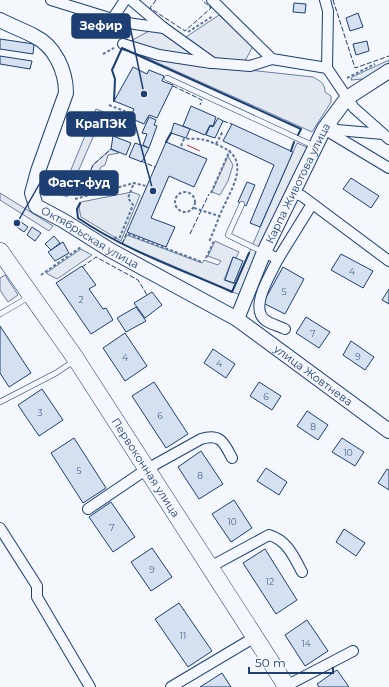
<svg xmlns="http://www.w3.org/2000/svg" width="389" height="687" font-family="Montserrat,sans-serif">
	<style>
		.green { fill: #e3e9f0; stroke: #687fa3 }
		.parking { fill: #e3e8f0; stroke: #687fa3 }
		.building { fill: #d5e0f0; stroke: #1d3f73 }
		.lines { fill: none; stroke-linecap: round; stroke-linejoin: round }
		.service-casing { stroke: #1d3f73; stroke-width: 6 }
		.minor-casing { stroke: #1d3f73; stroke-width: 12 }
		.secondary-casing { stroke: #1d3f73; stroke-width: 16 }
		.trunk-casing { stroke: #1d3f73; stroke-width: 18 }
		.path { stroke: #5e769c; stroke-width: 2; stroke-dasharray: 3 2; stroke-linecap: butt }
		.service { stroke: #f4f7fb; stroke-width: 5 }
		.minor { stroke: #f4f7fb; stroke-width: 10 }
		.secondary { stroke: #f4f7fb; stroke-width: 14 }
		.trunk { stroke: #f4f7fb; stroke-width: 17 }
		.fence { stroke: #1d3f73; stroke-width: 1; stroke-dasharray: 5 2; stroke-linecap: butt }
		.wall { stroke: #1d3f73; stroke-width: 2 }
		.power { stroke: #c62828; stroke-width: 1; stroke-dasharray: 14 3 2 3; stroke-linecap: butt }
		.labels { text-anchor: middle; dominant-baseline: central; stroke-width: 3; stroke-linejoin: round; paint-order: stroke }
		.number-label { font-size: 9px; fill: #4b6792 }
		.street-label { font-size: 11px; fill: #1d3f73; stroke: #f4f7fb }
		.leader { fill: none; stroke: #1d3f73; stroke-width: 1.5 }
		.callout-dot { fill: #1d3f73; stroke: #f4f7fb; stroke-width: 1.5 }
		.callout { fill: #1d3f73; stroke: #1d3f73; stroke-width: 1.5 }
		.callout-label { font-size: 12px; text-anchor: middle; font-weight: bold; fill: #fff }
	</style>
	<rect width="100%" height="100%" fill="#f4f7fb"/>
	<g class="green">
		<path d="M219 15 253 46 245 61H218L186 37Z"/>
		<path d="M149 31H164L203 59 127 43Z"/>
		<path d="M127 49 212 66 313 77C320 81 325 83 325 92L331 96V102L312 132Z"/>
		<path d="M389 60V64L363 79 351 80 352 77Z"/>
		<path d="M297 143 309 148 241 295 232 292Z"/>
		<path d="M111 149 119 153 108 155 105 165 101 167 89 193 80 195 93 165Z"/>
		<path d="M228 156 233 165 228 181 220 195 212 192Z"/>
		<path d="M132 192 140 195 121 241 81 217 79 208 81 202Z"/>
		<path d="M127 235 202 263 204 260 218 265 221 261 208 256 215 241 239 252 236 258 233 257 224 280 235 284 232 291 122 244Z"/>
		<path d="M81 249 92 255 57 279 46 273Z"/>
	</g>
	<g class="parking">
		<path d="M96 109 104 112 67 197 61 194Z"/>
		<path d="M0 193 53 226 49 231 0 200Z"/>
		<path d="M5 275 18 295 8 302 0 290V278Z"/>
	</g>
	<g class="building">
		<path d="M294 3 306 4 305 13 293 12Z"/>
		<path d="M358 13 363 27 350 31 346 18Z"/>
		<path d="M0 39 34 44 33 54 0 49Z"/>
		<path d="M367 41 369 51 356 55 353 44Z"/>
		<path d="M0 56 32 61 30 69 0 64Z"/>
		<path d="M133 67 147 74 149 70 164 76 162 81 173 85 157 118 149 115 144 124 130 118 134 109 114 101Z"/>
		<path d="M191 106 216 117 213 126 210 125 205 135 183 126Z"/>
		<path d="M110 114 119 118 116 126 121 129 117 136 112 135 115 127 110 124 112 120 108 118Z"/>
		<path d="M149 117 156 120 154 125 157 126 149 148 143 145 147 134 142 133Z"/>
		<path d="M218 118 223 121 215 138 206 135 210 126 213 127Z"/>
		<path d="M174 123 190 129 186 138 171 133Z"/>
		<path d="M232 124 293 152 260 227 250 223 274 165 223 141Z"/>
		<path d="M113 136 131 143 126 155 111 149Z"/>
		<path d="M166 142 207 159 194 187 169 176 151 218 175 227 166 247 127 232Z"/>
		<path d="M135 143 149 148 142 162 129 157Z"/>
		<path d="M351 178 379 196 371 208 343 189Z"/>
		<path d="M247 182 255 185 246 206 238 202Z"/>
		<path d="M21 222 28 227 24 232 17 227Z"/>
		<path d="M32 227 41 233 35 241 27 235Z"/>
		<path d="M54 236 60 243 51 250 45 244Z"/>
		<path d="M63 242 69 253 55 261 48 252Z"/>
		<path d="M341 254 373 271 363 288 331 270Z"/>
		<path d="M233 257 243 261 234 283 225 280Z"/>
		<path d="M82 266 96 285 89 289 103 309 106 308 113 320 91 334 56 283Z"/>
		<path d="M283 267 304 279 285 314 263 303Z"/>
		<path d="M389 289V304L382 300Z"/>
		<path d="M152 292 162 305 145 318 134 303Z"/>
		<path d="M136 307 146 321 126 332 117 318Z"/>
		<path d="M306 317 330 332 319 348 296 333Z"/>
		<path d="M0 326 31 373 9 387 0 373Z"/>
		<path d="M125 333 147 366 125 381 103 348Z"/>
		<path d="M351 341 374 357 365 370 343 355Z"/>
		<path d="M213 349 235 364 226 378 204 363Z"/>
		<path d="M154 382 188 434 166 448 132 396Z"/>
		<path d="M259 382 281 396 272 410 250 396Z"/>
		<path d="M42 389 63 420 39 436 18 405Z"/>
		<path d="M307 411 328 425 318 440 297 426Z"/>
		<path d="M74 438 106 488 83 503 51 453Z"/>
		<path d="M342 438 364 452 355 466 332 452Z"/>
		<path d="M201 451 223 484 199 499 178 467Z"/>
		<path d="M266 468 287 482 279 495 257 481Z"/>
		<path d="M387 469 389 470V490L378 483Z"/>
		<path d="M234 500 252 528 231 542 212 514Z"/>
		<path d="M111 502 135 537 113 552 89 517Z"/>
		<path d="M344 529 365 543 356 556 336 542Z"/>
		<path d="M152 548 172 577 151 591 131 562Z"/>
		<path d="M265 549 297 600 276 614 243 563Z"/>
		<path d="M179 603 212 651 188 667 155 619Z"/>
		<path d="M307 620 328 651 305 666 285 635Z"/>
		<path d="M337 670 349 687H319L317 684Z"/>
		<path d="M222 673 231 687H200Z"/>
	</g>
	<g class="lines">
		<defs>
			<g id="service">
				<path d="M167 78 314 146"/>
				<path d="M242 204 228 235 263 252"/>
				<path d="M0 314 29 297"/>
				<path d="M0 402 56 373 74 361"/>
			</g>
			<g id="minor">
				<path d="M51 0 106 17 134 24 164 28 213 63 250 66 272 59"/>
				<path d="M131 0 164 28"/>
				<path d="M212 0 272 59 327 68 354 108 389 139"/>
				<path d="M325 0 328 11 327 68"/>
				<path d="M113 18 125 0"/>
				<path d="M123 44 159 55 211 63"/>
				<path d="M330 126 337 130 383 134"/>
				<path d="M324 129 389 168"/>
				<path d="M294 193 302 196 389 261"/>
				<path d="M264 252 278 259C271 274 249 307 265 320 270 324 279 326 285 329"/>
				<path d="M278 259 312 204"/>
				<path d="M88 509 147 469 201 439C221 433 224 443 232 458"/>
				<path d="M0 528 37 586V597L90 687"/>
				<path d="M210 567 269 535C287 540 294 557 302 572"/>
				<path d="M286 686 353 651"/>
				<path d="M171 687 255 637"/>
			</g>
			<g id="secondary">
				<path id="s1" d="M0 20C11 26 23 30 34 36 55 46 66 71 66 93L38 171 32 193 36 206 64 221 110 250 237 319 389 431"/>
				<path id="s2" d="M237 319 264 252 324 129 347 98 389 71"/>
			</g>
			<g id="trunk">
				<path id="s3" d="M0 251 76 359 287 687"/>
			</g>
		</defs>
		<use href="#service" class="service-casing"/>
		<use href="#minor" class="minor-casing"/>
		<use href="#secondary" class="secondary-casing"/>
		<use href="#trunk" class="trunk-casing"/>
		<g class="path">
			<path d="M188 32 213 16"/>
			<path d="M103 54 114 48"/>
			<path d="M347 78 375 64"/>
			<path d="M109 105 132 114"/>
			<path d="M216 144 223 131"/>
			<path d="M181 146 184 139C201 138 205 139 220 146 251 159 233 186 223 208 218 219 214 231 209 242"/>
			<circle cx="185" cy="202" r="10"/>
			<path d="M211 193 230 150"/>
			<path d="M75 199 134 183 146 186"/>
			<path d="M194 208 219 216"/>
			<path d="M128 234 202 262"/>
			<path d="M114 238 120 237 133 205 128 198 134 183"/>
			<path d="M206 258 214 241"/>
			<path d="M41 275 81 247"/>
		</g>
		<use href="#service" class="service"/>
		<use href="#minor" class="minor"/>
		<use href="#secondary" class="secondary"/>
		<use href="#trunk" class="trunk"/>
		<g class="fence">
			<path d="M156 0 150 8 185 31 211 8 202 0"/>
			<path d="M333 0 355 68 389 56"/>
			<path d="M173 86 202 100 200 105"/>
			<path d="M223 121 232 124"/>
			<path d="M141 161 155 167"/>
			<path d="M79 195 93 165 111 149 113 150"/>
			<path d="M190 234 209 194"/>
			<path d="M122 244 127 232"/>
			<path d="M82 267 96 257 138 280 147 295"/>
		</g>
		<g class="wall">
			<path d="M114 101 115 79 112 70 122 48 301 129 298 135"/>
			<path d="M166 142 171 133"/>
			<path d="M291 151 294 142"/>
			<path d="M80 203 77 209 78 218C125 250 180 269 232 292L249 253"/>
		</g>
		<path class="power" d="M187 145 202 152"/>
	</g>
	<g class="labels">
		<g class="number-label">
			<text x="352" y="271">4</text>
			<text x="284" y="291">5</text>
			<text x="81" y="299">2</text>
			<text x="313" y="333">7</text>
			<text x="358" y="356">9</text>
			<text x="125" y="357">4</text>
			<text x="219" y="363">4</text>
			<text x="266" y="396">6</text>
			<text x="40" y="412">3</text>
			<text x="160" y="415">6</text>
			<text x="313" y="426">8</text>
			<text x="348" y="452">10</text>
			<text x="79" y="470">5</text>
			<text x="200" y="475">8</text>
			<text x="232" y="521">10</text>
			<text x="112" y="527">7</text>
			<text x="152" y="569">9</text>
			<text x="270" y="581">12</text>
			<text x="183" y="635">11</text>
			<text x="306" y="643">14</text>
		</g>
		<g class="street-label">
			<text stroke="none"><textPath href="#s2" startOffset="149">Карпа Животова улица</textPath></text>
			<text stroke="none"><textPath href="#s1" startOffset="288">Октябрьская улица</textPath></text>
			<text stroke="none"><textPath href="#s1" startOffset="551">улица Жовтнева</textPath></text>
			<text stroke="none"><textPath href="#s3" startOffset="261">Первоконная улица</textPath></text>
		</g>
	</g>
	<path class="leader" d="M144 94L130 26M153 191L135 124M17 223L40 183"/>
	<g class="callout-dot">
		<circle cx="144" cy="94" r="4"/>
		<circle cx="153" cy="191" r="4"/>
		<circle cx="17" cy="223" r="4"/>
	</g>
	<g class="callout">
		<rect x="72" y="14" width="58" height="24" rx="4"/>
		<rect x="67" y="112" width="68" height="24" rx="4"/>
		<rect x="40" y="171" width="78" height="24" rx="4"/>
	</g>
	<g class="callout-label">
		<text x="101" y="30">Зефир</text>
		<text x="101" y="128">КраПЭК</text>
		<text x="79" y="187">Фаст-фуд</text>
	</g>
	<path d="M249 667v6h84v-6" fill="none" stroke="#1d3f73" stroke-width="2"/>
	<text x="255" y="667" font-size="12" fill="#1d3f73" stroke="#f4f7fb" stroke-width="3" paint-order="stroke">50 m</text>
</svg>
